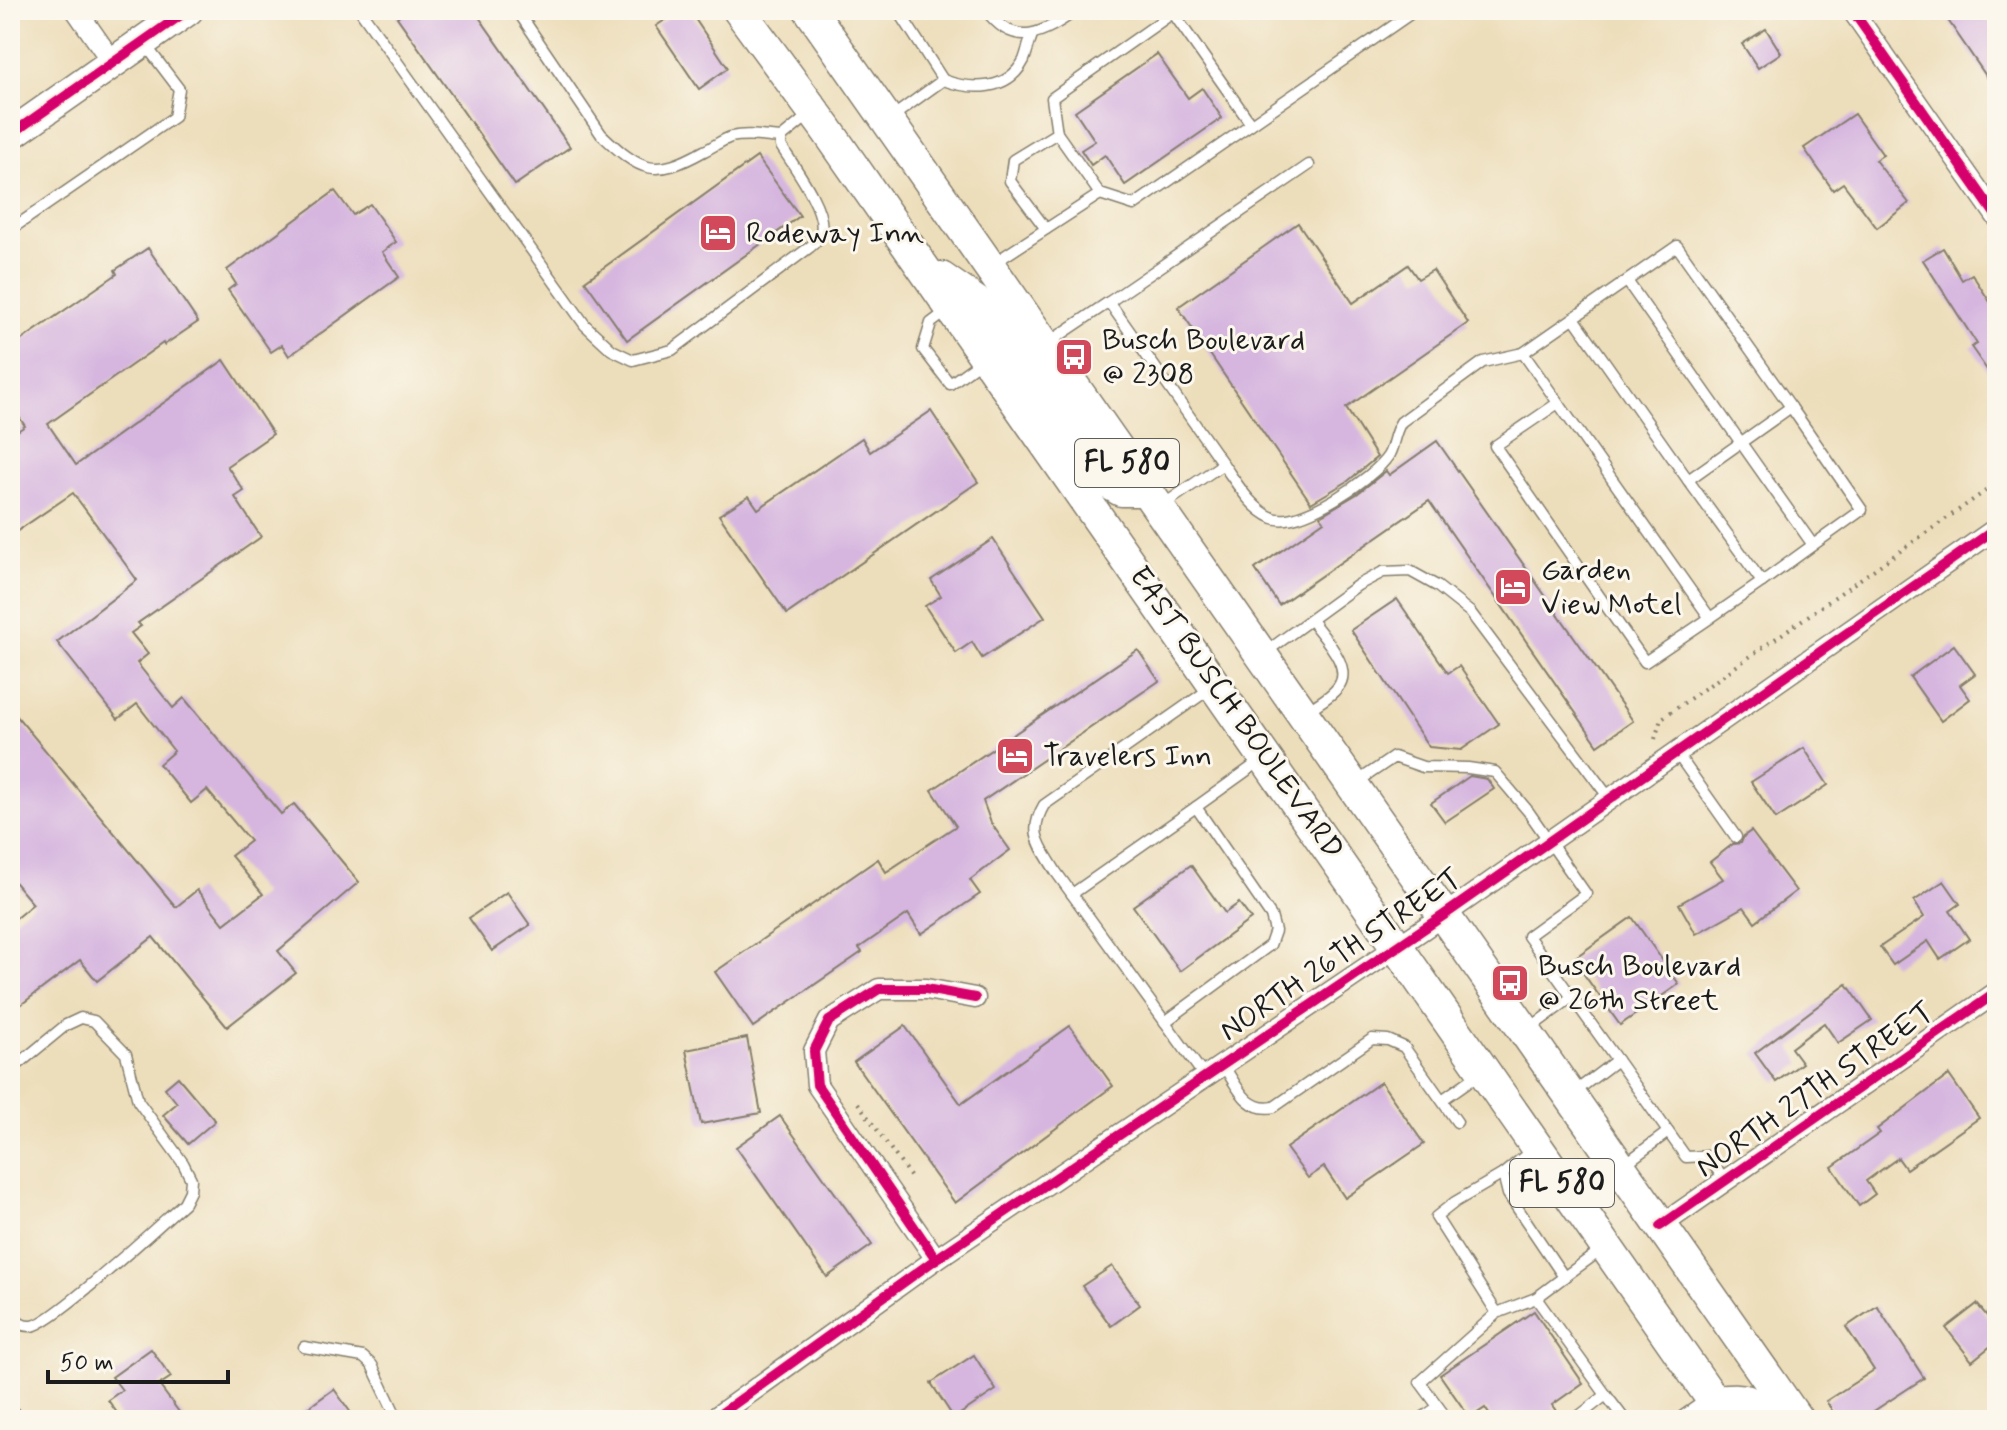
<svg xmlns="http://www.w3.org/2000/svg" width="2007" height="1430" font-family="Mynerve,sans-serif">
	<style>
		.building { fill: #d6b6df }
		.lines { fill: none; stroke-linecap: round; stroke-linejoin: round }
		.lane-casing { stroke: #847d6c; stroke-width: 13 }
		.street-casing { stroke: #847d6c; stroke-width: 23 }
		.secondary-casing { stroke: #847d6c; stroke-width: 33 }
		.primary-casing { stroke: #847d6c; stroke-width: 35 }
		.path { stroke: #847d6c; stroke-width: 4; stroke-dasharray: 2 6; stroke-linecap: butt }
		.lane { stroke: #fff; stroke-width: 10 }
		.street { stroke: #fff; stroke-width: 20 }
		.secondary { stroke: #fff; stroke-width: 30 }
		.primary { stroke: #fff; stroke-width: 32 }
		.cycleway-casing { stroke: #fbf7ec; stroke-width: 15 }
		.cycleway { stroke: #d6006c; stroke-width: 10 }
		.labels { text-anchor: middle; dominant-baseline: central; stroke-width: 6; stroke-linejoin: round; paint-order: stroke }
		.shield { fill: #fbf7ec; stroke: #5f5e5a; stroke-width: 2 }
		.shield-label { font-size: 28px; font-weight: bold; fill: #1c1c1c }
		.poi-label { font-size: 30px; fill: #1c1c1c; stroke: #fbf7ec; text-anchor: start }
		.street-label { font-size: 30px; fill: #1c1c1c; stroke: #fbf7ec }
	</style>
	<rect width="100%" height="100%" fill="#fbf7ec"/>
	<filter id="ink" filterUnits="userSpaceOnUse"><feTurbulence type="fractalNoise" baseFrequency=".0125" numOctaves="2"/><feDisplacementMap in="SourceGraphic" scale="16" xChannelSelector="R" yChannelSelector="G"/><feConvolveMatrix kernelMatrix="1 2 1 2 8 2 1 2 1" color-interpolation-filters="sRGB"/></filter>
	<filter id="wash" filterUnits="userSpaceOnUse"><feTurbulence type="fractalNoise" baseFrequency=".006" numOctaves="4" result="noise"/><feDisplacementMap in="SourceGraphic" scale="32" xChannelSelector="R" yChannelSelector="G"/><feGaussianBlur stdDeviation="1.8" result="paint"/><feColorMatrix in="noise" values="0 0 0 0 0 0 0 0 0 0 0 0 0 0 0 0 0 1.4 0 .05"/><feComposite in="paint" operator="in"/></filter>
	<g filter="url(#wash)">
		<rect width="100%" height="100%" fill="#eddebb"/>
		<g id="blocks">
			<g class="building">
				<path d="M408 10H474L570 147 515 185 397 17Z"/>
				<path d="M680 10H689L728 68 699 89 656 26Z"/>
				<path d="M1941 10H1981L1997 33V92Z"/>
				<path d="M1766 29 1781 53 1758 68 1742 44Z"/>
				<path d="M1157 54 1188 98 1202 88 1222 118 1125 185 1105 155 1091 165 1081 150 1095 141 1075 111Z"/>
				<path d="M1854 114 1883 155 1875 160 1909 203 1877 228 1843 183 1833 190 1804 148Z"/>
				<path d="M757 157 800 216 627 340 585 281Z"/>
				<path d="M335 191 353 215 370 204 396 242 382 252 399 277 289 356 282 345 271 352 228 290 236 284 227 270Z"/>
				<path d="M1298 223 1353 303 1408 265 1418 279 1433 270 1468 323 1346 408 1377 457 1348 481 1311 503 1178 307Z"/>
				<path d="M148 248 198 322 164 345 163 343 48 424 76 465 224 360 273 434 227 466 244 491 235 497 261 537 138 623 141 626 131 633 148 654 137 663 173 708 184 698 281 814 294 804 359 882 278 951 296 973 227 1027 153 937 97 981 80 960 10 1013V923L33 904 10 877V708L176 907 197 890 224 924 263 894 231 856 250 841 207 790 191 803 159 764 174 751 137 704 118 719 57 642 137 580 73 493 10 536V436L25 426 10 403V366L18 360 10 348 117 274 115 270Z"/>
				<path d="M1943 248 1962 280 1972 274 1997 313V384L1971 347 1977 344 1923 260Z"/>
				<path d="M931 411 978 482 787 614 719 515 749 496 758 509 862 438 870 452Z"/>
				<path d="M1437 441 1633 721 1598 745 1429 501 1279 605 1255 569 1324 521 1320 516 1357 494 1386 471 1389 475Z"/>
				<path d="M993 539 1045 617 982 658 972 642 956 653 925 606 941 596 931 580Z"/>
				<path d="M1397 599 1448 673 1459 666 1499 724 1461 750 1429 747 1351 630Z"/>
				<path d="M1954 645 1975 674 1960 685 1970 699 1941 721 1910 677Z"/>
				<path d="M1138 650 1159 681 983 801 991 823 1010 850 970 880 980 894 921 934 908 914 859 948 862 952 753 1027 715 972 878 859 886 872 956 826 932 790Z"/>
				<path d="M1804 748 1828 785 1776 819 1751 782Z"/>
				<path d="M1470 776 1487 779 1494 789 1445 822 1431 803Z"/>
				<path d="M1751 831 1796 891 1755 922 1744 907 1696 934 1679 904 1723 879 1710 862 1733 844 1741 843 1744 836Z"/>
				<path d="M1191 865 1225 913 1239 903 1251 919 1180 971 1133 906Z"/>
				<path d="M1944 881 1960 904 1950 911 1969 939 1940 959 1928 941 1893 965 1880 947 1924 917 1914 901Z"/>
				<path d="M507 892 530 925 492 951 469 918Z"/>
				<path d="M1632 917 1679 984 1620 1025 1573 959Z"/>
				<path d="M1847 984 1872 1020 1838 1043 1824 1023 1791 1048 1802 1063 1776 1082 1755 1053Z"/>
				<path d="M905 1026 961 1104 1070 1026 1113 1086 955 1203 854 1062Z"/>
				<path d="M747 1038 761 1113 701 1124 686 1050Z"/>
				<path d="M1949 1075 1979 1118 1906 1169 1898 1158 1866 1181 1875 1194 1859 1206 1832 1167 1880 1133 1877 1129Z"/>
				<path d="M178 1077 215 1121 188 1144 163 1115 177 1103 165 1088Z"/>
				<path d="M1381 1082 1424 1144 1345 1198 1324 1167 1308 1178 1286 1148Z"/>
				<path d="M780 1116 872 1245 827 1277 736 1147Z"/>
				<path d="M1112 1266 1140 1305 1111 1326 1082 1286Z"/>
				<path d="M1977 1304 1997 1328V1341L1972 1361 1946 1328Z"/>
				<path d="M1877 1306 1924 1378 1860 1420H1838L1826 1401 1874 1370 1846 1327Z"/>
				<path d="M1534 1311 1583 1383 1552 1405 1562 1420H1493L1485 1408 1470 1418 1440 1375Z"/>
				<path d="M151 1349 171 1377 159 1385 185 1420H122L108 1400 122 1390 112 1377Z"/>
				<path d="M974 1355 996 1390 954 1418 931 1383Z"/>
				<path d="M334 1389 356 1420H291Z"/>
			</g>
		</g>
	</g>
	<g filter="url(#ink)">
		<use href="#blocks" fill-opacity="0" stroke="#847d6c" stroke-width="2"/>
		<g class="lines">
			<defs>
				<g id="lane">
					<path d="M360 10 585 325 612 350 633 360 672 350 810 247C815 243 819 239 821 232 827 210 793 165 781 146V138L809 115"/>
					<path d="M517 10 601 134C641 172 654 179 704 151 713 147 722 140 731 137 748 133 765 137 781 138"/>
					<path d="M986 10C1015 50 1044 33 1077 10"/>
					<path d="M1177 10 1052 98 1057 133 1100 194 1134 205 1416 10"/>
					<path d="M1173 13 1251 124"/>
					<path d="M943 80C971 90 1008 92 1024 60 1027 52 1029 43 1032 35"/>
					<path d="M892 117 943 80 898 10"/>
					<path d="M1046 229 1010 181 1013 160 1057 133"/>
					<path d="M10 230 174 117 179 89 144 43"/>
					<path d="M994 263 1100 194"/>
					<path d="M1627 281 1813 545 1762 582"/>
					<path d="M947 311 931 323 923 349 950 384 983 360"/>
					<path d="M1048 343 1109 302"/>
					<path d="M1523 353 1710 618 1645 662 1495 446 1558 403"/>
					<path d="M1791 407 1862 510 1813 545"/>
					<path d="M1223 464 1109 302 1309 165"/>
					<path d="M1688 480 1762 582 1710 618"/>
					<path d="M1163 505 1223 464C1236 482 1251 509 1273 518 1300 528 1374 478 1388 456 1394 447 1393 435 1401 422L1483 362 1523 353 1677 246 1791 407 1688 480 1574 318"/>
					<path d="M1263 654 1358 585 1383 572 1410 571 1437 586 1470 612 1610 799"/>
					<path d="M1307 711C1317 704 1331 697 1338 687 1354 667 1323 637 1311 620"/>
					<path d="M1676 752 1736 837"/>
					<path d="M1354 784 1394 757 1423 767 1468 768 1495 772 1528 811 1586 894 1528 936 1617 1060 1572 1094"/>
					<path d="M1196 807 1263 759"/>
					<path d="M1072 894 1196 807 1271 916 1275 931 1270 945 1165 1022"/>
					<path d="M1530 1028 1572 997"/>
					<path d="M1617 1060 1686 1157 1707 1156 1726 1181"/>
					<path d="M1223 1065C1237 1085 1246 1113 1274 1107L1372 1039 1388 1040 1404 1047 1457 1122"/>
					<path d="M10 1071 66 1025 81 1018 94 1021 126 1054 138 1101 183 1163 191 1179 190 1191 184 1203C161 1223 53 1324 32 1326 22 1327 17 1321 10 1315"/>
					<path d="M1205 1077 1056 872C1041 846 1027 834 1044 805L1211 688"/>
					<path d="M1442 1100 1479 1074"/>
					<path d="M1532 1150 1503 1174 1508 1194 1564 1277 1604 1248"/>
					<path d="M1625 1164 1668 1132"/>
					<path d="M1503 1174 1455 1202 1436 1217 1497 1313 1536 1298 1564 1277"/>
					<path d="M1536 1298 1606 1395"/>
					<path d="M304 1347 363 1357 372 1365 398 1420"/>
					<path d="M1419 1420 1438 1407"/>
					<path d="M1448 1420 1420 1382 1497 1313"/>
					<path d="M1574 1420 1606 1395 1625 1420"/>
				</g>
				<g id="street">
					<path d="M76 10 113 63"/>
					<path d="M1852 10 1997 217"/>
					<path d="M1660 1226 1997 992"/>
					<path d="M936 1259 817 1085 814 1051 829 1021 879 989H926L975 998"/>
					<path d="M10 1416 13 1420"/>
					<path d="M712 1420 936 1259 1444 915 1997 528"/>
					<path d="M1686 1420 1713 1401"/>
				</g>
				<path id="secondary" d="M10 135 188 10"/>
				<g id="primary">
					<path d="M739 10 825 127 1727 1420"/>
					<path d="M810 10 1797 1420"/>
					<path d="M941 278 987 310 1109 483 1121 490H1145"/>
					<path d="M1713 1401C1741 1399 1750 1396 1768 1420"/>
				</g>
			</defs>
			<use href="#lane" class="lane-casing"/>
			<use href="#street" class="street-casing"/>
			<use href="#secondary" class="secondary-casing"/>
			<use href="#primary" class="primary-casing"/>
			<g class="path">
				<path d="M1655 739 1661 719 1997 483"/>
				<path d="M858 1103 912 1179"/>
			</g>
			<use href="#lane" class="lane"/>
			<use href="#street" class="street"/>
			<use href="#secondary" class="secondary"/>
			<use href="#primary" class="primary"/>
			<defs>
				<g id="cycleway">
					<path d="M1852 10 1997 217"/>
					<path d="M10 135 188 10"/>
					<path d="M1660 1226 1997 992"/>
					<path d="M936 1259 817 1085 814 1051 829 1021 879 989H926L975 998"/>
					<path d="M712 1420 936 1259 1444 915 1997 528"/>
				</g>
			</defs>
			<use href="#cycleway" class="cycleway-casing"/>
			<use href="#cycleway" class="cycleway"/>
		</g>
	</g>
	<defs>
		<symbol id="hotel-square" viewBox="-11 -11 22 22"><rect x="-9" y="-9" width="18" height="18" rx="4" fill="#d1495b" stroke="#fbf7ec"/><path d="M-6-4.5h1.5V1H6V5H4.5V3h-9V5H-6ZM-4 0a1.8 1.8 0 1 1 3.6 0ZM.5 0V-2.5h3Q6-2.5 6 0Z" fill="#fff"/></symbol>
		<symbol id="bus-square" viewBox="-11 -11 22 22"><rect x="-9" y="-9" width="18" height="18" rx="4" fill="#d1495b" stroke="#fbf7ec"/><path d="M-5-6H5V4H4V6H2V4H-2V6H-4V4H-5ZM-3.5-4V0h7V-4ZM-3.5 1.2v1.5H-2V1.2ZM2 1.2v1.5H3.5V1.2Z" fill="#fff"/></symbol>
	</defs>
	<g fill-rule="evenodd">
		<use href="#hotel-square" x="696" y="211" width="44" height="44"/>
		<use href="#bus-square" x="1052" y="335" width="44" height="44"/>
		<use href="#hotel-square" x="1491" y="565" width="44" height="44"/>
		<use href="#hotel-square" x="993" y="734" width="44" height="44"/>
		<use href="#bus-square" x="1488" y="961" width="44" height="44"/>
	</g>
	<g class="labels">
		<g class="shield">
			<rect x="1075" y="439" width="104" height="48" rx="6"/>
			<rect x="1510" y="1159" width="104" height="48" rx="6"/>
		</g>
		<g class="shield-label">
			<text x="1127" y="463">FL 580</text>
			<text x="1562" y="1183">FL 580</text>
		</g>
		<g class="poi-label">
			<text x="746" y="233">Rodeway Inn</text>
			<text x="1102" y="340">Busch Boulevard<tspan x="1102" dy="34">@ 2308</tspan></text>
			<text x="1541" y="570">Garden<tspan x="1541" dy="34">View Motel</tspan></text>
			<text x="1043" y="756">Travelers Inn</text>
			<text x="1538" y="966">Busch Boulevard<tspan x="1538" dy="34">@ 26th Street</tspan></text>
		</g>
		<g class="street-label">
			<text transform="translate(1236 713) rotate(55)">EAST BUSCH BOULEVARD</text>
			<text transform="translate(1341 955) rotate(-34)">NORTH 26TH STREET</text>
			<text transform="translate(1815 1090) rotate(-35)">NORTH 27TH STREET</text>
		</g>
	</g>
	<rect width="2007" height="1430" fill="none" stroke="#fbf7ec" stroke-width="40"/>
	<path d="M48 1370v12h180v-12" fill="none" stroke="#1c1c1c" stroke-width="4"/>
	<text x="60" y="1370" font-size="24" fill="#1c1c1c" stroke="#fbf7ec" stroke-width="6" paint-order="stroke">50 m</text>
</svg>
